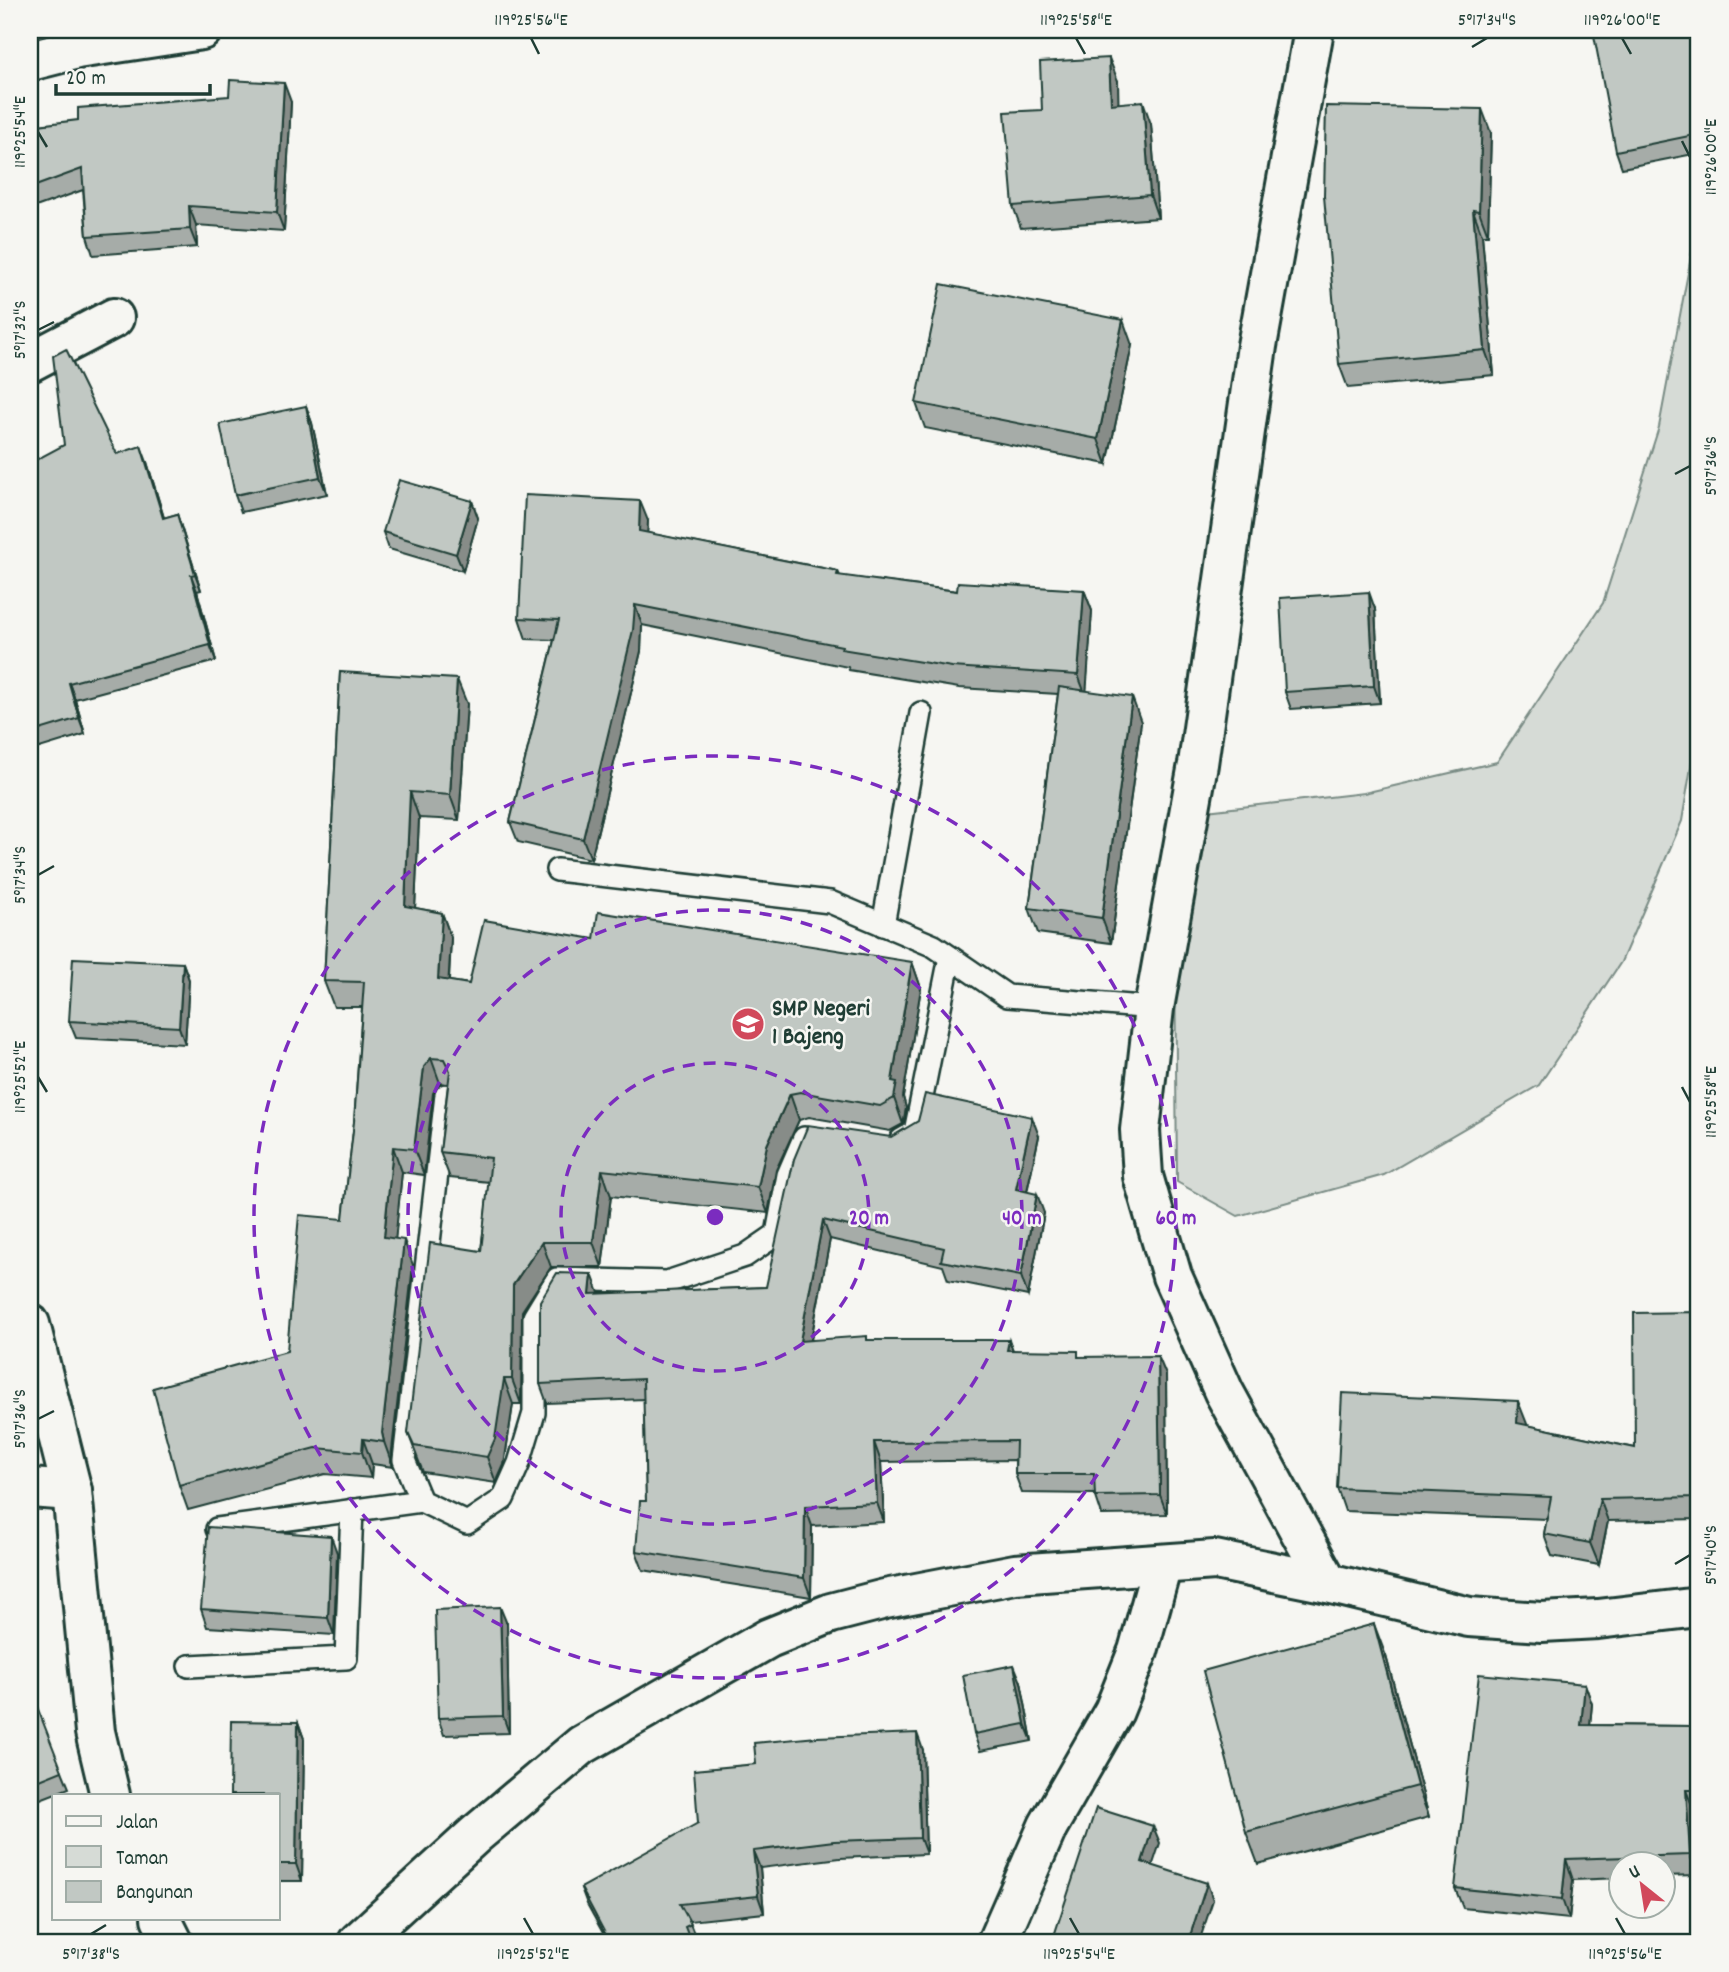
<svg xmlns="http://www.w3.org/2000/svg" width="1729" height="1972" font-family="Dekko,sans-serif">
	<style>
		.green { fill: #d6dbd6; stroke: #7a8c85; stroke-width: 2 }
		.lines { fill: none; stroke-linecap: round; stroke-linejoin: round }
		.service-casing { stroke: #1f3d34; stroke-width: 26 }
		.minor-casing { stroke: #1f3d34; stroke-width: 44 }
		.service { stroke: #f6f6f2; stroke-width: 21 }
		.minor { stroke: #f6f6f2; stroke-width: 38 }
		.wall { fill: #a6aca8; stroke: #1f3d34; stroke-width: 2 }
		.shaded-wall { fill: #878c88; stroke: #1f3d34; stroke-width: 2 }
		.building { fill: #c1c8c3; stroke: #1f3d34; stroke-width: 2 }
		.ticks { fill: none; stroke: #1f3d34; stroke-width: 2.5 }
		.ring { fill: none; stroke: #7b2cbf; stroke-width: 3.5; stroke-dasharray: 12 9 }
		.labels { text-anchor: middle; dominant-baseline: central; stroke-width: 5; stroke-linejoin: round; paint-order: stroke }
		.poi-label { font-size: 24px; font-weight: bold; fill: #1f3d34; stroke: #f6f6f2; text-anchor: start }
		.centre { fill: #7b2cbf; stroke: #f6f6f2; stroke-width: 3.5 }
		.ring-label { font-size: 21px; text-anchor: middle; font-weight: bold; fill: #7b2cbf; stroke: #f6f6f2; stroke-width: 5; stroke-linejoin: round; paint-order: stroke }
		.neatline { fill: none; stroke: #1f3d34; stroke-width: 2.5 }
		.ticks-label { font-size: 18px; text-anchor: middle; fill: #1f3d34 }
	</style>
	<rect width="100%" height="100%" fill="#f6f6f2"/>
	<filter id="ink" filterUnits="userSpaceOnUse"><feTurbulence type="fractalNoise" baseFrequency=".0143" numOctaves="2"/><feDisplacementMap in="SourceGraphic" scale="14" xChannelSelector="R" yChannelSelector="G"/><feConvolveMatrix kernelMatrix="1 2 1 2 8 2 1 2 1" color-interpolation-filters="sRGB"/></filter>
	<g filter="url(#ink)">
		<path class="green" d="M1699 214V719L1682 821 1621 962 1539 1085 1384 1175 1238 1216 1177 1182 1175 948 1198 812 1364 793 1497 762 1603 603 1659 427Z"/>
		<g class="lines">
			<defs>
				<g id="service">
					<path d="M557 870 830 902 934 946 1007 996 1154 1008"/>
					<path d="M883 925 921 713"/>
					<path d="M446 1095 404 1460 421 1501 467 1523 503 1499 519 1463 534 1413V1317L557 1279 667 1282 745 1256 777 1234 788 1175 804 1138"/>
					<path d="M901 1140 915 1132 950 957"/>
					<path d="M217 1529 421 1501"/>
					<path d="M189 1666 346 1658 352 1510"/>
				</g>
				<g id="minor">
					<path d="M1314 30 1257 346 1198 764 1154 1008 1140 1130 1143 1176 1172 1276 1224 1392 1328 1583"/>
					<path d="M30 61 77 49 202 30"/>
					<path d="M30 362 114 318"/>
					<path d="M30 1324 72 1491 95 1732 110 1795"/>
					<path d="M30 1488 72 1491"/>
					<path d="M161 1918 173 1942"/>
					<path d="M358 1942 475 1835 582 1745 769 1638 831 1613 885 1599 1015 1574 1215 1560 1328 1583 1469 1617 1542 1622 1598 1619 1699 1607"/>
					<path d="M997 1942 1048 1826 1114 1711 1138 1651 1162 1565"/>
				</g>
			</defs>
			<use href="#service" class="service-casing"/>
			<use href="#minor" class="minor-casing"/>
			<use href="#service" class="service"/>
			<use href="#minor" class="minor"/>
		</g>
		<g class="wall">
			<path d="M1699 30V153L1622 168 1616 151Z"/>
			<path d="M1118 81V103L1151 124 1158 218 1021 228 1013 206 1042 110Z"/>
			<path d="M291 102 284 231 196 225 197 247 93 255 87 236 83 190 30 209V126Z"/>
			<path d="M1491 133 1488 235H1482L1494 375 1348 388 1339 364Z"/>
			<path d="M1132 345 1107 464 925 428 916 403Z"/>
			<path d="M306 406 312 423 327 494 241 512 235 495Z"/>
			<path d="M117 454 147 462 164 518 177 514 201 590 197 591 216 661 75 699 85 734 30 751V463Z"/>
			<path d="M472 501 478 518 463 571 389 549 383 532Z"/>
			<path d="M648 521 647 533 838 571 840 576 957 591 1084 590 1092 611 1086 691 1141 722 1111 943 1038 933 1029 908 1058 694 959 688 849 670 848 667 642 625 641 651 591 859 518 842 510 822 554 640 526 639 519 618Z"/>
			<path d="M1375 609 1380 703 1291 709 1285 692Z"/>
			<path d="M340 672 467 704 459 820 419 818 415 908 442 913 451 938 449 981 469 984 594 939 912 962 921 988 903 1097 906 1108 903 1124 890 1131 809 1117 799 1120 776 1170 768 1213 611 1196 602 1267H551L522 1311 521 1404H513L504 1465 496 1483 423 1472 408 1433 481 1251 489 1182 450 1178 440 1152 448 1084 440 1083 433 1093 424 1175 402 1172 395 1238 413 1265 391 1459 393 1467 372 1464 371 1478 325 1474 188 1510 179 1485 287 1351 343 1219 354 1122 362 1007H334L324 981Z"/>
			<path d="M183 963 189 980 185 1044 76 1038 69 1021Z"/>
			<path d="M1039 1136 1027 1192 1044 1213 1028 1296 948 1280 943 1266 830 1239 811 1340H1009L1013 1350 1080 1357 1166 1375 1167 1514 1102 1515 1095 1494 1022 1493 1015 1474V1460L881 1462 884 1522 812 1526 811 1597 643 1570 636 1551 646 1501 644 1399 547 1403 540 1384 599 1294 766 1287 891 1137Z"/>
			<path d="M1699 1312V1519L1608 1521 1599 1565 1552 1556 1544 1534 1547 1519 1345 1511 1337 1488 1527 1424 1526 1425 1635 1448Z"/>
			<path d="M337 1553 334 1635 207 1627 201 1609Z"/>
			<path d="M507 1624 509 1733 444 1735 438 1718Z"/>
			<path d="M1699 1650V1810H1694L1697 1875 1662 1876V1864H1620V1878L1573 1880 1569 1919 1463 1908 1455 1888 1585 1684 1592 1704 1590 1725 1691 1726Z"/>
			<path d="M1386 1656 1429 1817 1258 1864 1246 1832Z"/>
			<path d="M1021 1682 1032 1741 980 1751 974 1734Z"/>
			<path d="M30 1706 62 1771 69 1788 30 1803Z"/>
			<path d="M298 1722 304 1739 302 1881H278V1795Z"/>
			<path d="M923 1750 926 1854 840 1858 760 1868 764 1913 689 1921 697 1941 694 1942H579L604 1935 587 1904 581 1888Z"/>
		</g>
		<g class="shaded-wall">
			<path d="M1109 58 1118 81 1119 126 1111 104Z"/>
			<path d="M284 83 291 102 284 231 277 212Z"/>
			<path d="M1143 101 1151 124 1158 218 1150 195Z"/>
			<path d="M1482 109 1491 133 1488 235 1479 211Z"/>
			<path d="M189 206 196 225 197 247 190 229Z"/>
			<path d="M1473 210 1482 235 1494 375 1485 350Z"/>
			<path d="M1123 320 1132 345 1107 464 1098 439Z"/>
			<path d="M306 406 312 423 327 494 320 477Z"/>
			<path d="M141 446 147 462 169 534 163 518Z"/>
			<path d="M472 501 478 518 463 571 456 554Z"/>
			<path d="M640 501 648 521 646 552 639 531Z"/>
			<path d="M177 514 182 530 201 590 195 574Z"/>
			<path d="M191 575 197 591 216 661 210 645Z"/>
			<path d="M1084 590 1092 611 1086 696 1078 675Z"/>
			<path d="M1369 592 1375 609 1380 703 1374 686Z"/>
			<path d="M635 605 642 625 641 651 591 859 583 839Z"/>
			<path d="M457 679 467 704 459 820 450 795Z"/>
			<path d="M69 683 75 699 85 734 79 718Z"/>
			<path d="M1132 697 1141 722 1111 943 1102 918Z"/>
			<path d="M410 792 419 818 414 932 405 906Z"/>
			<path d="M442 913 451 938 447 1005 438 979Z"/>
			<path d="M912 962 921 988 903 1097 906 1108 903 1124 894 1098 892 1081Z"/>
			<path d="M183 963 189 980 185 1044 179 1027Z"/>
			<path d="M431 1058 440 1083 433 1093 424 1175 414 1149 424 1067Z"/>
			<path d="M790 1094 799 1120 776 1170 768 1213 758 1187 767 1145Z"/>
			<path d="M1032 1117 1039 1136 1023 1209 1016 1189Z"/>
			<path d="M393 1147 402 1172 393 1262 384 1237Z"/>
			<path d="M602 1170 611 1196 602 1267 593 1242Z"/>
			<path d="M1037 1194 1044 1213 1028 1296 1021 1276Z"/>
			<path d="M823 1220 830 1239 807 1360 800 1341Z"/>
			<path d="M404 1240 413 1265 391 1459 393 1467 384 1442 382 1433Z"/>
			<path d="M542 1242 551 1267 522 1311 521 1404 512 1379 513 1285Z"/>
			<path d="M592 1274 599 1293 597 1314 590 1294Z"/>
			<path d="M1009 1340 1016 1359 1007 1350Z"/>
			<path d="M1158 1356 1166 1375 1167 1514 1160 1495Z"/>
			<path d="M504 1379 513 1404 504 1465 496 1483 487 1457Z"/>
			<path d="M1518 1401 1527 1424 1526 1445 1517 1423Z"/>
			<path d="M363 1439 372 1464 371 1478 362 1452Z"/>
			<path d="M874 1442 881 1462 884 1522 877 1503Z"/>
			<path d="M1600 1499 1608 1521 1599 1565 1590 1543Z"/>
			<path d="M805 1506 812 1526 811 1597 804 1578Z"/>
			<path d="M331 1536 337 1553 334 1635 328 1618Z"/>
			<path d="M500 1607 507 1624 509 1733 503 1716Z"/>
			<path d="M1374 1624 1386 1656 1429 1817 1417 1786Z"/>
			<path d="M1014 1665 1021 1682 1032 1741 1025 1724Z"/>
			<path d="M1585 1684 1592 1704 1588 1745 1581 1725Z"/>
			<path d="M298 1722 304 1739 302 1881 296 1864Z"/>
			<path d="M917 1733 923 1750 926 1854 920 1838Z"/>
			<path d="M1686 1790 1694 1810 1697 1875 1690 1855Z"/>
			<path d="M1153 1826 1160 1843 1148 1879 1142 1862Z"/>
			<path d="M753 1851 760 1868 764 1913 758 1896Z"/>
			<path d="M1566 1859 1573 1880 1569 1919 1562 1899Z"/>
			<path d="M1207 1883 1213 1900 1199 1942H1188Z"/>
		</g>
		<g class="building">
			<path d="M1593 30H1699V134L1616 151Z"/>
			<path d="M1109 58 1111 104 1143 101 1150 195 1013 206 1005 112 1042 110 1040 62Z"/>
			<path d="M230 80 284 83 277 212 189 206 190 229 87 236 82 169 30 188V126L78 120V108L229 96Z"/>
			<path d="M1326 106 1482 109 1479 211 1473 210 1485 350 1339 364 1324 196Z"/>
			<path d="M941 284 1123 320 1098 439 916 403Z"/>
			<path d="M66 349 117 454 141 446 163 518 177 514 195 574 191 575 210 645 69 683 79 718 30 733V463L64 445 53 356Z"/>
			<path d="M306 406 320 477 235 495 220 424Z"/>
			<path d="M399 480 472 501 456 554 383 532Z"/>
			<path d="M525 495 640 501 639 531 838 571 837 575 957 591 958 582 1084 590 1078 675 952 667 841 649 842 646 635 605 633 630 583 839 510 822 559 620 519 618Z"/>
			<path d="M1369 592 1374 686 1285 692 1280 598Z"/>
			<path d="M340 672 457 679 450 795 410 792 405 906 442 913 438 979 469 984 484 920 594 939 598 912 912 962 892 1081 897 1082 894 1098 880 1106 800 1092 790 1094 767 1145 758 1187 602 1170 593 1242H542L513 1285 512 1379H504L495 1439 487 1457 414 1446 408 1433 430 1243 481 1251 491 1158 440 1152 450 1071 444 1059 431 1058 424 1067 414 1149 393 1147 384 1237 404 1240 382 1433 384 1442 363 1439 362 1452 316 1448 179 1485 153 1388 287 1351 299 1215 343 1219 354 1122 364 982 324 981Z"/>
			<path d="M1059 687 1132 697 1102 918 1029 908Z"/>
			<path d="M73 958 183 963 179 1027 69 1021Z"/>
			<path d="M925 1094 1032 1117 1016 1189 1037 1194 1021 1276 941 1261 944 1248 823 1220 800 1341 867 1336V1340H1009L1007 1350 1078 1351V1357L1158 1356 1160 1495 1095 1496 1094 1474H1015L1016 1441 874 1442 877 1503 805 1506 804 1578 636 1551 640 1501H646L643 1379 540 1384V1301L557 1273 592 1274 590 1294 766 1287 794 1159 808 1125 891 1137 918 1121Z"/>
			<path d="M1699 1312V1497L1600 1499 1590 1543 1544 1534 1551 1497 1337 1488 1342 1393 1518 1401 1517 1423 1635 1448 1634 1313Z"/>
			<path d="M208 1527 331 1536 328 1618 201 1609Z"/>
			<path d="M500 1607 503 1716 438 1718 435 1610Z"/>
			<path d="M1374 1624 1417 1786 1246 1832 1203 1671Z"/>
			<path d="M1696 1650H1699V1790H1686L1690 1855 1566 1859 1562 1899 1455 1888 1479 1674 1585 1684 1581 1725 1691 1726Z"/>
			<path d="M1014 1665 1025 1724 974 1734 963 1675Z"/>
			<path d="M36 1704 62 1771 30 1784V1706Z"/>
			<path d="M231 1721 298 1722 296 1864H278V1795H230Z"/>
			<path d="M917 1733 920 1838 834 1841 753 1851 758 1896 680 1904 691 1924 685 1927 691 1942H579L606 1935 581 1888 698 1823 694 1770 756 1764 754 1743 817 1737Z"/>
			<path d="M1096 1808 1153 1826 1142 1862 1207 1883 1188 1942H1052Z"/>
		</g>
	</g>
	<path class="ticks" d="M531 38 539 54M1076 38 1085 54M1622 38 1631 54M1472 47 1487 38M38 132 47 147M1682 141 1690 157M38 330 54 322M1675 474 1690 466M38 875 54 866M38 1077 47 1092M1682 1087 1690 1102M38 1419 54 1411M1675 1564 1690 1555M524 1918 533 1934M1070 1918 1079 1934M1616 1918 1625 1934M91 1934 106 1925"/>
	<g class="ring">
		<circle cx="715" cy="1217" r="154"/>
		<circle cx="715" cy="1217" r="307"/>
		<circle cx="715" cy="1217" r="461"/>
	</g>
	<defs>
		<symbol id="school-disc" viewBox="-11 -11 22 22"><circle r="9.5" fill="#d1495b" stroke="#f6f6f2"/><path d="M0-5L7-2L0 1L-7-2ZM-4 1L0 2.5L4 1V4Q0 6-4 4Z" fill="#fff"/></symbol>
	</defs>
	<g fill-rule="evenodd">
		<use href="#school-disc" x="729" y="1005" width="38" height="38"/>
	</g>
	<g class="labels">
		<g class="poi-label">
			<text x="772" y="1010">SMP Negeri<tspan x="772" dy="28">1 Bajeng</tspan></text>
		</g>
	</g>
	<circle cx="715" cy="1217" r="10" class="centre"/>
	<g class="ring-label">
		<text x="869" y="1224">20 m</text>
		<text x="1022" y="1224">40 m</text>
		<text x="1176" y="1224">60 m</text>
	</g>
	<rect width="1729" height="1972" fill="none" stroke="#f6f6f2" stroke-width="77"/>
	<rect x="52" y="1794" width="228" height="126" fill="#f6f6f2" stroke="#a0aca6" stroke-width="2"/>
	<rect x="66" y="1816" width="35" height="10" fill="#f6f6f2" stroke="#a0aca6" stroke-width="2"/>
	<text x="116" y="1828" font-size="21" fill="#1f3d34">Jalan</text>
	<rect x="66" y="1846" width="35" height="21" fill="#d6dbd6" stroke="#a0aca6" stroke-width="2"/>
	<text x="116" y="1864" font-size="21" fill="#1f3d34">Taman</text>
	<rect x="66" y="1881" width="35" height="21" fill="#c1c8c3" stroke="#a0aca6" stroke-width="2"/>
	<text x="116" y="1898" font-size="21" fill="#1f3d34">Bangunan</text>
	<g transform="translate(1642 1885) rotate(330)"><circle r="33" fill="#f6f6f2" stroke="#a0aca6" stroke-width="2"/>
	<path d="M0-5L12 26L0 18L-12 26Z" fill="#d1495b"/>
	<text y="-10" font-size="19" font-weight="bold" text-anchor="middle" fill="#1f3d34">U</text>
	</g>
	<path d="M56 84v10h154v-10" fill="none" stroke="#1f3d34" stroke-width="3.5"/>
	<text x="66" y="84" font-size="21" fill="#1f3d34" stroke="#f6f6f2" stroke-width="5" paint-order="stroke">20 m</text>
	<rect x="38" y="38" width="1652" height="1896" class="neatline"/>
	<g class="ticks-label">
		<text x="531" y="25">119°25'56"E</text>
		<text x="1076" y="25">119°25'58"E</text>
		<text x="1487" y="25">5°17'34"S</text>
		<text x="1622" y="25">119°26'00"E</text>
		<text transform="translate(19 132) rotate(-90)" y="6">119°25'54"E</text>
		<text transform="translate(1710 157) rotate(-90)" y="6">119°26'00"E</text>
		<text transform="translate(19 330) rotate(-90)" y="6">5°17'32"S</text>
		<text transform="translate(1710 466) rotate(-90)" y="6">5°17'36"S</text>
		<text transform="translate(19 875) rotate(-90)" y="6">5°17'34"S</text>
		<text transform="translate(19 1077) rotate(-90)" y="6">119°25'52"E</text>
		<text transform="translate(1710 1102) rotate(-90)" y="6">119°25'58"E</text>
		<text transform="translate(19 1419) rotate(-90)" y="6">5°17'36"S</text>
		<text transform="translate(1710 1555) rotate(-90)" y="6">5°17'40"S</text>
		<text x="91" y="1959">5°17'38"S</text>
		<text x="533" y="1959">119°25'52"E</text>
		<text x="1079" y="1959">119°25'54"E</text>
		<text x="1625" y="1959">119°25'56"E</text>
	</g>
</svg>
